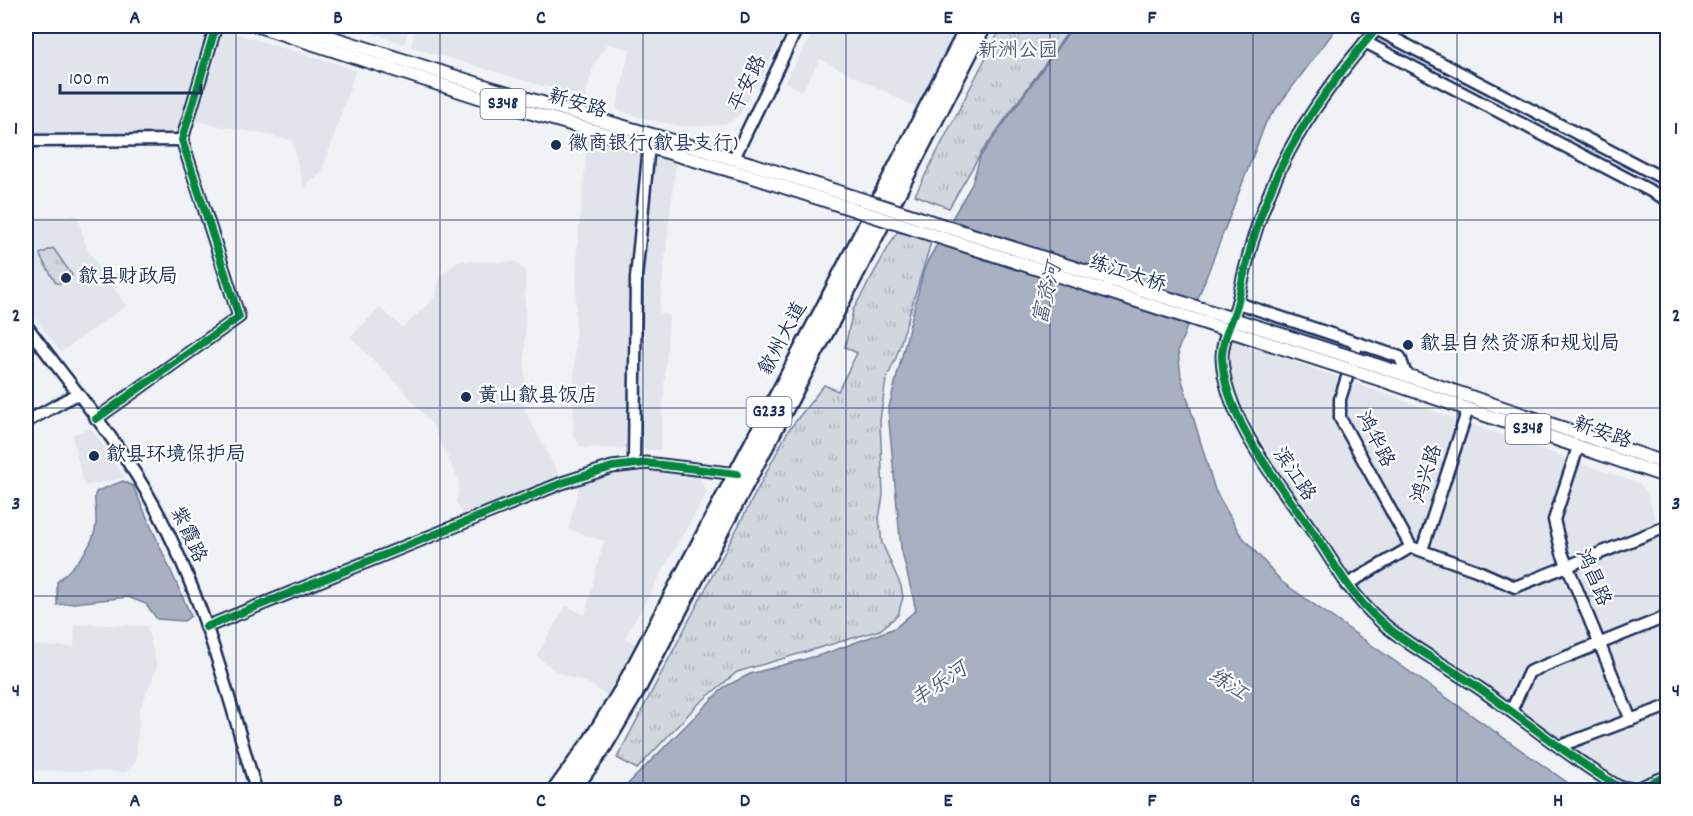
<svg xmlns="http://www.w3.org/2000/svg" width="1693" height="816" font-family="Dekko,'LXGW WenKai TC',sans-serif">
	<style>
		.built { fill: #e1e4ea }
		.grass { fill: url(#grass-tufts); stroke: #76829e; stroke-width: 1.5 }
		.water { fill: #a8b0c2; stroke: #707c9a; stroke-width: 1.5 }
		.lines { fill: none; stroke-linecap: round; stroke-linejoin: round }
		.minor-casing { stroke: #1b2f5e; stroke-width: 15 }
		.major-casing { stroke: #1b2f5e; stroke-width: 16 }
		.highway-casing { stroke: #1b2f5e; stroke-width: 20 }
		.minor { stroke: #fff; stroke-width: 10 }
		.major { stroke: #fff; stroke-width: 12 }
		.highway { stroke: #fff; stroke-width: 15 }
		.major-bridge-casing { stroke: #1b2f5e; stroke-width: 16; stroke-linecap: butt }
		.major-bridge { stroke: #fff; stroke-width: 12 }
		.cycleway-casing { stroke: #fff; stroke-width: 11 }
		.cycleway { stroke: #00873e; stroke-width: 8 }
		.grid { fill: none; stroke: #1b2f5e; stroke-width: 1.5; stroke-opacity: 0.55 }
		.poi-dot { fill: #1b2f5e; stroke: #fff; stroke-width: 2 }
		.labels { text-anchor: middle; dominant-baseline: central; stroke-width: 4.5; stroke-linejoin: round; paint-order: stroke }
		.shield { fill: #fff; stroke: #5f6d8e; stroke-width: 1.5 }
		.shield-label { font-size: 18px; font-weight: bold; fill: #1b2f5e }
		.park-label { font-size: 20px; fill: #49597e; stroke: #fff }
		.street-label { font-size: 20px; fill: #1b2f5e; stroke: #fff }
		.poi-label { font-size: 20px; fill: #1b2f5e; stroke: #fff; text-anchor: start }
		.water-label { font-size: 21px; font-style: italic; fill: #4c5c81; stroke: #fff }
		.neatline { fill: none; stroke: #1b2f5e; stroke-width: 2 }
		.grid-label { font-size: 20px; text-anchor: middle; font-weight: bold; fill: #1b2f5e }
	</style>
	<defs>
		<pattern id="grass-tufts" width="24" height="20" patternUnits="userSpaceOnUse" patternTransform="scale(1.5)"><rect width="24" height="20" fill="#d2d6df"/><path d="M3 7l-1-3M5 7V3M7 7l1-3M15 17l-1-3M17 17v-4M19 17l1-3" fill="none" stroke="#b4b8c2"/></pattern>
	</defs>
	<rect width="100%" height="100%" fill="#f1f2f5"/>
	<filter id="ink" filterUnits="userSpaceOnUse"><feTurbulence type="fractalNoise" baseFrequency=".0167" numOctaves="2"/><feDisplacementMap in="SourceGraphic" scale="12" xChannelSelector="R" yChannelSelector="G"/><feConvolveMatrix kernelMatrix="1 2 1 2 8 2 1 2 1" color-interpolation-filters="sRGB"/></filter>
	<g filter="url(#ink)">
		<g class="built">
			<path d="M26 26H207L177 128 168 133 26 134Z"/>
			<path d="M352 26H408L405 44Z"/>
			<path d="M415 26H783L788 29 739 115 729 123 707 126H681L644 119 616 109 630 49 608 44 594 64 585 98 411 47Z"/>
			<path d="M816 26H956L917 108 820 59 802 91 785 82Z"/>
			<path d="M224 30 356 70 321 174 309 182 304 189 292 140 195 121Z"/>
			<path d="M588 135 676 163 659 312 669 316 660 450 581 447 573 435 577 250Z"/>
			<path d="M77 215 87 249 126 306 61 352 26 307V217Z"/>
			<path d="M458 261 517 262 525 271V411L562 480 465 518 456 502 460 483 433 426 396 382 350 337 380 308 403 328 436 296 439 277Z"/>
			<path d="M1233 340 1640 484 1647 493 1667 555V772L1636 785 1615 781 1378 615 1345 581 1241 407 1226 370Z"/>
			<path d="M91 428 124 476 120 479 84 486 72 435Z"/>
			<path d="M631 468 698 476 707 492 625 638 635 644 607 696 590 684 559 673 536 656 566 606 585 615 604 541 568 529 580 483Z"/>
			<path d="M75 624 147 626 157 667 139 711 136 762 126 772 26 770V645L74 647Z"/>
		</g>
		<g class="grass">
			<path d="M1002 26H1072L981 153 949 208 915 195Z"/>
			<path d="M897 232 932 239 896 358 886 380 880 420 883 496 879 518 882 543 901 586 903 597 898 615 880 630 737 672 696 706 637 769 617 758 788 431 824 385 838 391 857 353 845 347 853 310Z"/>
			<path d="M53 248 72 275 62 283H56L41 258 40 254Z"/>
		</g>
		<g class="water">
			<path d="M1073 26H1338L1266 122 1178 350 1181 377 1215 490 1240 534 1282 582 1578 790H622L724 687 750 674 824 654 895 628 916 610 901 548 888 411 923 273 928 260 972 184 980 157Z"/>
			<path d="M123 481 133 486 191 616 184 621 157 619 146 604 128 597 57 605V582C73 567 95 547 96 523 97 513 94 504 95 494L97 491Z"/>
		</g>
		<g class="lines">
			<defs>
				<g id="minor">
					<path d="M1379 26C1302 115 1261 183 1238 301 1234 319 1222 337 1222 357 1224 416 1275 479 1308 525 1333 559 1345 589 1378 619 1406 645 1447 666 1479 688 1526 721 1570 758 1619 787L1636 789 1668 776"/>
					<path d="M1376 29 1668 181"/>
					<path d="M1365 42 1668 200"/>
					<path d="M26 141 182 140"/>
					<path d="M734 158 798 26"/>
					<path d="M1238 303 1400 357 1406 375"/>
					<path d="M26 325C69 384 120 442 155 507 203 595 228 695 256 790"/>
					<path d="M1358 343 1340 399V418L1411 547"/>
					<path d="M96 419 239 317 182 140 216 26"/>
					<path d="M26 422 77 394"/>
					<path d="M1578 447 1554 520 1562 553 1631 720"/>
					<path d="M634 463 636 278 649 146"/>
					<path d="M1411 547 1476 570 1515 587 1668 526"/>
					<path d="M1422 550 1468 409"/>
					<path d="M1346 585 1411 547"/>
					<path d="M206 627 562 483 612 467 646 463 737 474"/>
					<path d="M1511 711 1529 672 1668 616"/>
					<path d="M1560 746 1668 706"/>
				</g>
				<g id="major">
					<path d="M258 26 491 101 750 176"/>
					<path d="M296 26 494 89 755 165"/>
					<path d="M1391 370 1668 464"/>
					<path d="M1388 382 1668 477"/>
				</g>
				<g id="highway">
					<path d="M556 790 592 740 623 689 824 308 969 26"/>
					<path d="M572 790 603 747 634 695 835 314 983 26"/>
				</g>
			</defs>
			<use href="#minor" class="minor-casing"/>
			<use href="#major" class="major-casing"/>
			<use href="#highway" class="highway-casing"/>
			<use href="#minor" class="minor"/>
			<use href="#major" class="major"/>
			<use href="#highway" class="highway"/>
			<defs>
				<g id="major-bridge">
					<path d="M755 165 1391 370"/>
					<path d="M750 176 1388 382"/>
				</g>
			</defs>
			<use href="#major-bridge" class="major-bridge-casing"/>
			<use href="#major-bridge" class="major-bridge"/>
			<defs>
				<g id="cycleway">
					<path d="M1379 26C1302 115 1261 183 1238 301 1234 319 1222 337 1222 357 1224 416 1275 479 1308 525 1333 559 1345 589 1378 619 1406 645 1447 666 1479 688 1526 721 1570 758 1619 787L1636 789 1668 776"/>
					<path d="M96 419 239 317 182 140 216 26"/>
					<path d="M206 627 562 483 612 467 646 463 737 474"/>
				</g>
			</defs>
			<use href="#cycleway" class="cycleway-casing"/>
			<use href="#cycleway" class="cycleway"/>
		</g>
	</g>
	<path class="grid" d="M236 26V790M440 26V790M643 26V790M846 26V790M1050 26V790M1253 26V790M1457 26V790M26 220H1668M26 408H1668M26 596H1668"/>
	<g class="poi-dot">
		<circle cx="556" cy="145" r="6"/>
		<circle cx="66" cy="278" r="6"/>
		<circle cx="1408" cy="345" r="6"/>
		<circle cx="466" cy="397" r="6"/>
		<circle cx="94" cy="456" r="6"/>
	</g>
	<g class="labels">
		<g class="shield">
			<rect x="480.5" y="89" width="45" height="30" rx="4.5"/>
			<rect x="746.5" y="397" width="45" height="30" rx="4.5"/>
			<rect x="1505.5" y="414" width="45" height="30" rx="4.5"/>
		</g>
		<g class="shield-label">
			<text x="503" y="104">S348</text>
			<text x="769" y="412">G233</text>
			<text x="1528" y="429">S348</text>
		</g>
		<g class="park-label">
			<text x="1018" y="52">新洲公园</text>
		</g>
		<g class="street-label">
			<text transform="translate(749 84) rotate(-64)">平安路</text>
			<text transform="translate(577 105) rotate(16)">新安路</text>
			<text transform="translate(1127 275) rotate(18)">练江大桥</text>
			<text transform="translate(784 339) rotate(-62)">歙州大道</text>
			<text transform="translate(1602 434) rotate(19)">新安路</text>
			<text transform="translate(1374 440) rotate(63)">鸿华路</text>
			<text transform="translate(1428 474) rotate(-72)">鸿兴路</text>
			<text transform="translate(1293 475) rotate(56)">滨江路</text>
			<text transform="translate(187 535) rotate(65)">紫霞路</text>
			<text transform="translate(1592 578) rotate(67)">鸿昌路</text>
		</g>
		<g class="poi-label">
			<text x="568" y="145">徽商银行(歙县支行)</text>
			<text x="78" y="278">歙县财政局</text>
			<text x="1420" y="345">歙县自然资源和规划局</text>
			<text x="478" y="397">黄山歙县饭店</text>
			<text x="106" y="456">歙县环境保护局</text>
		</g>
		<g class="water-label">
			<text transform="translate(1049 294) rotate(-76)">富资河</text>
			<text transform="translate(940 686) rotate(-34)">丰乐河</text>
			<text transform="translate(1227 686) rotate(33)">练江</text>
		</g>
	</g>
	<rect width="1693" height="816" fill="none" stroke="#fff" stroke-width="66"/>
	<path d="M60 84v9h141v-9" fill="none" stroke="#1b2f5e" stroke-width="3"/>
	<text x="69" y="84" font-size="18" fill="#1b2f5e" stroke="#ffffff" stroke-width="4.5" paint-order="stroke">100 m</text>
	<rect x="33" y="33" width="1627" height="750" class="neatline"/>
	<g class="grid-label">
		<text x="135" y="23">A</text>
		<text x="338" y="23">B</text>
		<text x="541" y="23">C</text>
		<text x="745" y="23">D</text>
		<text x="948" y="23">E</text>
		<text x="1152" y="23">F</text>
		<text x="1355" y="23">G</text>
		<text x="1558" y="23">H</text>
		<text x="16" y="134">1</text>
		<text x="1676" y="134">1</text>
		<text x="16" y="321">2</text>
		<text x="1676" y="321">2</text>
		<text x="16" y="509">3</text>
		<text x="1676" y="509">3</text>
		<text x="16" y="696">4</text>
		<text x="1676" y="696">4</text>
		<text x="135" y="806">A</text>
		<text x="338" y="806">B</text>
		<text x="541" y="806">C</text>
		<text x="745" y="806">D</text>
		<text x="948" y="806">E</text>
		<text x="1152" y="806">F</text>
		<text x="1355" y="806">G</text>
		<text x="1558" y="806">H</text>
	</g>
</svg>
